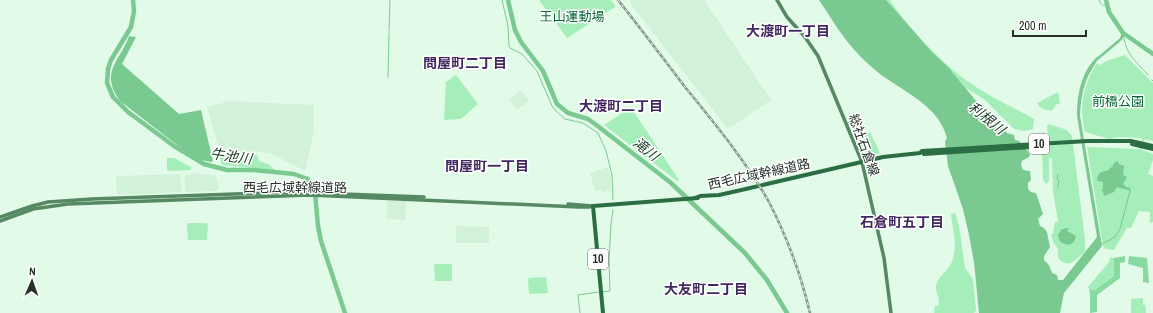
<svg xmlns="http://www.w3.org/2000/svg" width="1153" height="313" font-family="'Archivo Narrow','Noto Sans JP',sans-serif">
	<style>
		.built { fill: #d2f1d9 }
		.green { fill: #a5eeb9 }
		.forest { fill: #89daa0 }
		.water { fill: #79c990 }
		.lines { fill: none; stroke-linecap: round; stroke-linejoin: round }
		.stream { stroke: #79c990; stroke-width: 1 }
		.canal { stroke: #79c990; stroke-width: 2.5 }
		.river { stroke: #79c990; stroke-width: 4.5 }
		.secondary { stroke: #568864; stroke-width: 3.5 }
		.primary { stroke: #2c6e43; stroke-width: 4 }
		.rail-casing { stroke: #839588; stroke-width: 2.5 }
		.rail { stroke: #fff; stroke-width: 1; stroke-dasharray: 3; stroke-linecap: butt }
		.labels { text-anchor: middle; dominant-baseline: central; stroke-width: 3; stroke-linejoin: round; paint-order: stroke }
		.shield { fill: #fff; stroke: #676e69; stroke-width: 1 }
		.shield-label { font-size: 12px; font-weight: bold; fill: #263029 }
		.park-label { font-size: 13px; fill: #086835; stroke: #fff }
		.street-label { font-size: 13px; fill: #263029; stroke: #fff }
		.neighbourhood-label { font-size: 14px; font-weight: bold; fill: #422862; stroke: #fff }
		.water-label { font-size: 14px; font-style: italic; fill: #153720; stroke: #fff }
	</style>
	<rect width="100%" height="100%" fill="#e2fbe8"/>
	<g class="built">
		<path d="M632 0H704L771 100 728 129 630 3Z"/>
		<path d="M521 90 529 101 517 110 509 100Z"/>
		<path d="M230 101 314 105 313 136 305 171 270 153 219 150 207 107Z"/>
		<path d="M608 167 611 176V191L602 192V190L595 191 590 173Z"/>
		<path d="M196 173 216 176 219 188 217 191 186 192 185 190V175Z"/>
		<path d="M180 174 182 191 181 192 118 195 117 193 116 177 117 176Z"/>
		<path d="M389 201H406L405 220 387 219V202Z"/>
		<path d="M456 226 489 227V243H456Z"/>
	</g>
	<g class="green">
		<path d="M539 0H611L615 5V7L567 38Z"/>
		<path d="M886 0H890C908 28 943 64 970 83 990 97 1013 107 1034 119L1033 129 1024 131 1014 129 985 100 966 88 949 68 932 52 914 33Z"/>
		<path d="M1125 55 1153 83V141L1144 139 1142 150 1153 154V160L1148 174 1153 176V222L1150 223V212L1139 211 1131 228H1127L1114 250 1106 249 1103 246 1087 147 1139 149 1142 138 1119 137 1109 139 1085 132C1079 106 1083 85 1097 63L1100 65 1106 61Z"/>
		<path d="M456 75 478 104 461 119 444 120 446 82Z"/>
		<path d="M1058 92 1060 103 1056 105 1052 111C1046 110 1040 109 1037 103Z"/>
		<path d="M630 108 632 109 679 180 677 181 604 125Z"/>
		<path d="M1049 124 1067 130 1072 136 1085 240V252C1075 260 1069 270 1058 258V249L1053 242 1051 234H1053L1054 227 1055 222H1058V221L1053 192 1052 158H1049V182L1046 184 1043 180 1042 150H1049L1047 126Z"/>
		<path d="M870 132 880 153 865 157 863 155 856 137Z"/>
		<path d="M219 154 257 155 259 161 268 164 275 170 222 165Z"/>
		<path d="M167 158H174L191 167V170L168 171 167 170Z"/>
		<path d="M955 213 959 226 965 268 973 279 976 310 974 313H934L935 306H938C941 298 935 293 936 286 938 277 943 275 948 268 960 253 953 231 951 214Z"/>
		<path d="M188 223H206L208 224 207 240H188L187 225Z"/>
		<path d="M1110 257 1113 258 1114 260V276L1095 290 1089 289 1088 287 1109 262Z"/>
		<path d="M435 264H452V281H435L434 265Z"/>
		<path d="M546 277 548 293 529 294 528 280 529 278Z"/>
		<path d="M1143 298V305H1145V300L1146 313H1131V299Z"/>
	</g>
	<g class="forest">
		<path d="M1125 256V262L1120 263V278L1097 295V312L1090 313V293L1089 289 1095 290 1114 276V260L1113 258Z"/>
		<path d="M1129 256 1147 258 1149 283 1143 282V268L1128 264Z"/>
	</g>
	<g class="water">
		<path d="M819 0H886L932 52 949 68 977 102 1000 123 1007 133 1014 135 1015 140 1019 141 1030 154 1029 157 1022 161 1021 165 1023 170 1030 171 1031 180 1028 183V189L1031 192 1036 193 1043 214 1038 219 1040 226 1044 228 1047 232 1050 247 1044 256V260L1049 265 1052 273 1057 275 1058 280H1063L1097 237 1077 116C1077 95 1081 72 1097 57L1098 59C1094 66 1089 73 1086 81 1082 92 1080 105 1080 116L1102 246 1064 293 1060 313H979L974 262 969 235 963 209 948 166 945 141 947 138C939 106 904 92 880 74 872 68 865 61 859 55 843 39 832 19 819 0Z"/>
		<path d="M129 36 136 37 122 64 179 114 201 110 213 161 211 162 200 160 190 155 120 101C99 71 120 62 129 36Z"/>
		<path d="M1117 161 1119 164 1124 166 1123 175 1127 177 1123 184 1126 187 1130 188 1131 191C1127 189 1122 189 1117 187L1114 192 1104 196 1103 192 1101 190 1103 189V182L1097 181 1098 175 1101 172 1109 170V169L1113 166V164Z"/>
		<path d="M1066 228H1070L1068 229 1067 231 1076 236 1074 242 1069 245 1062 243 1059 240 1058 234 1061 231 1060 230Z"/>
	</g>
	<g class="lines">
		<g class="stream">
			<path d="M502 0 508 26 509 46 510 48 522 54 537 71 552 106 556 111 565 119 583 123 598 133 606 151 612 175 613 200"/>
			<path d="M1099 0 1101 4"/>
			<path d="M1102 5H1106"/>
			<path d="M389 31 390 0"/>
			<path d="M1123 33C1126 55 1134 59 1148 75"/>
			<path d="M388 77 389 33"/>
			<path d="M1152 80 1153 81"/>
			<path d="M1058 188V184L1059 181 1057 179 1058 174"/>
			<path d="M1102 244 1115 237 1120 229 1130 191"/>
			<path d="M602 292 610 291 609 260 611 224 613 210"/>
			<path d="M580 313 578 295 599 292"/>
		</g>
		<path class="canal" d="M1096 60 1121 39 1123 33"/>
		<g class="river">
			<path d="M133 0 134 11 131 27 111 60 108 69 107 83 113 97 128 112 174 146 204 164 227 170H253L294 174 308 179 315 193 318 226 321 241 345 313"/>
			<path d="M508 0 515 30 521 42 543 71 557 104 568 113 588 119 599 127 671 183 745 253 767 280 787 313"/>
			<path d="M1106 0 1109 12 1123 33 1153 54"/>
		</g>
		<g class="secondary">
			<path d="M777 0 787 17 805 37 818 56 862 162 884 258 891 313"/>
			<path d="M568 204 592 206"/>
			<path d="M0 217 32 206 48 202 92 199 289 192 424 197"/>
			<path d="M0 221 33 209 68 204 310 195 578 207H589L593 206"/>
		</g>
		<g class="primary">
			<path d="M1132 144 1153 149"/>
			<path d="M924 154 1031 147"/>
			<path d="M695 198 700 196 719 195 737 191 883 157 920 153 922 151 1088 141H1131L1153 146"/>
			<path d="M603 313 593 206 698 198"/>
		</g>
		<defs>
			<path id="rail" d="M618 0C641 29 663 58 685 87 715 124 746 161 769 202 787 237 801 275 810 313"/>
		</defs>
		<use href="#rail" class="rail-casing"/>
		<use href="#rail" class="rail"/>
	</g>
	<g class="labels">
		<g class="shield">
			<rect x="1029" y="134" width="20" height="20" rx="3"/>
			<rect x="588" y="249" width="20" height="20" rx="3"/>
		</g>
		<g class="shield-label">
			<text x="1039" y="144">10</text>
			<text x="598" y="259">10</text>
		</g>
		<g class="park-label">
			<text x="572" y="16">王山運動場</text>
			<text x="1118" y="101">前橋公園</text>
		</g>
		<g class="street-label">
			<text transform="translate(864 145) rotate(70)">総社石倉線</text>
			<text transform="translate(759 174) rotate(-12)">西毛広域幹線道路</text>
			<text x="295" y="187">西毛広域幹線道路</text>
		</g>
		<g class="neighbourhood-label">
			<text x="788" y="31">大渡町一丁目</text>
			<text x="465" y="63">問屋町二丁目</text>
			<text x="621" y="106">大渡町二丁目</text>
			<text x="487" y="166">問屋町一丁目</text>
			<text x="902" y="222">石倉町五丁目</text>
			<text x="706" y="289">大友町二丁目</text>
		</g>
		<g class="water-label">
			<text transform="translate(987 118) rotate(39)">利根川</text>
			<text transform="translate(646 149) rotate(38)">滝川</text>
			<text transform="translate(231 156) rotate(8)">牛池川</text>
		</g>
	</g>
	<g transform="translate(32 281) rotate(2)" stroke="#ffffff" stroke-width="3" paint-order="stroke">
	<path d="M0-3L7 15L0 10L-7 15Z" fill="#263029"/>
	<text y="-6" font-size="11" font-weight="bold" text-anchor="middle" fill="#263029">N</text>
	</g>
	<path d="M1013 30v6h73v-6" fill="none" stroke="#263029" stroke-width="2"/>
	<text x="1019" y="30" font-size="12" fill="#263029" stroke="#ffffff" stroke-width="3" paint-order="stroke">200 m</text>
</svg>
